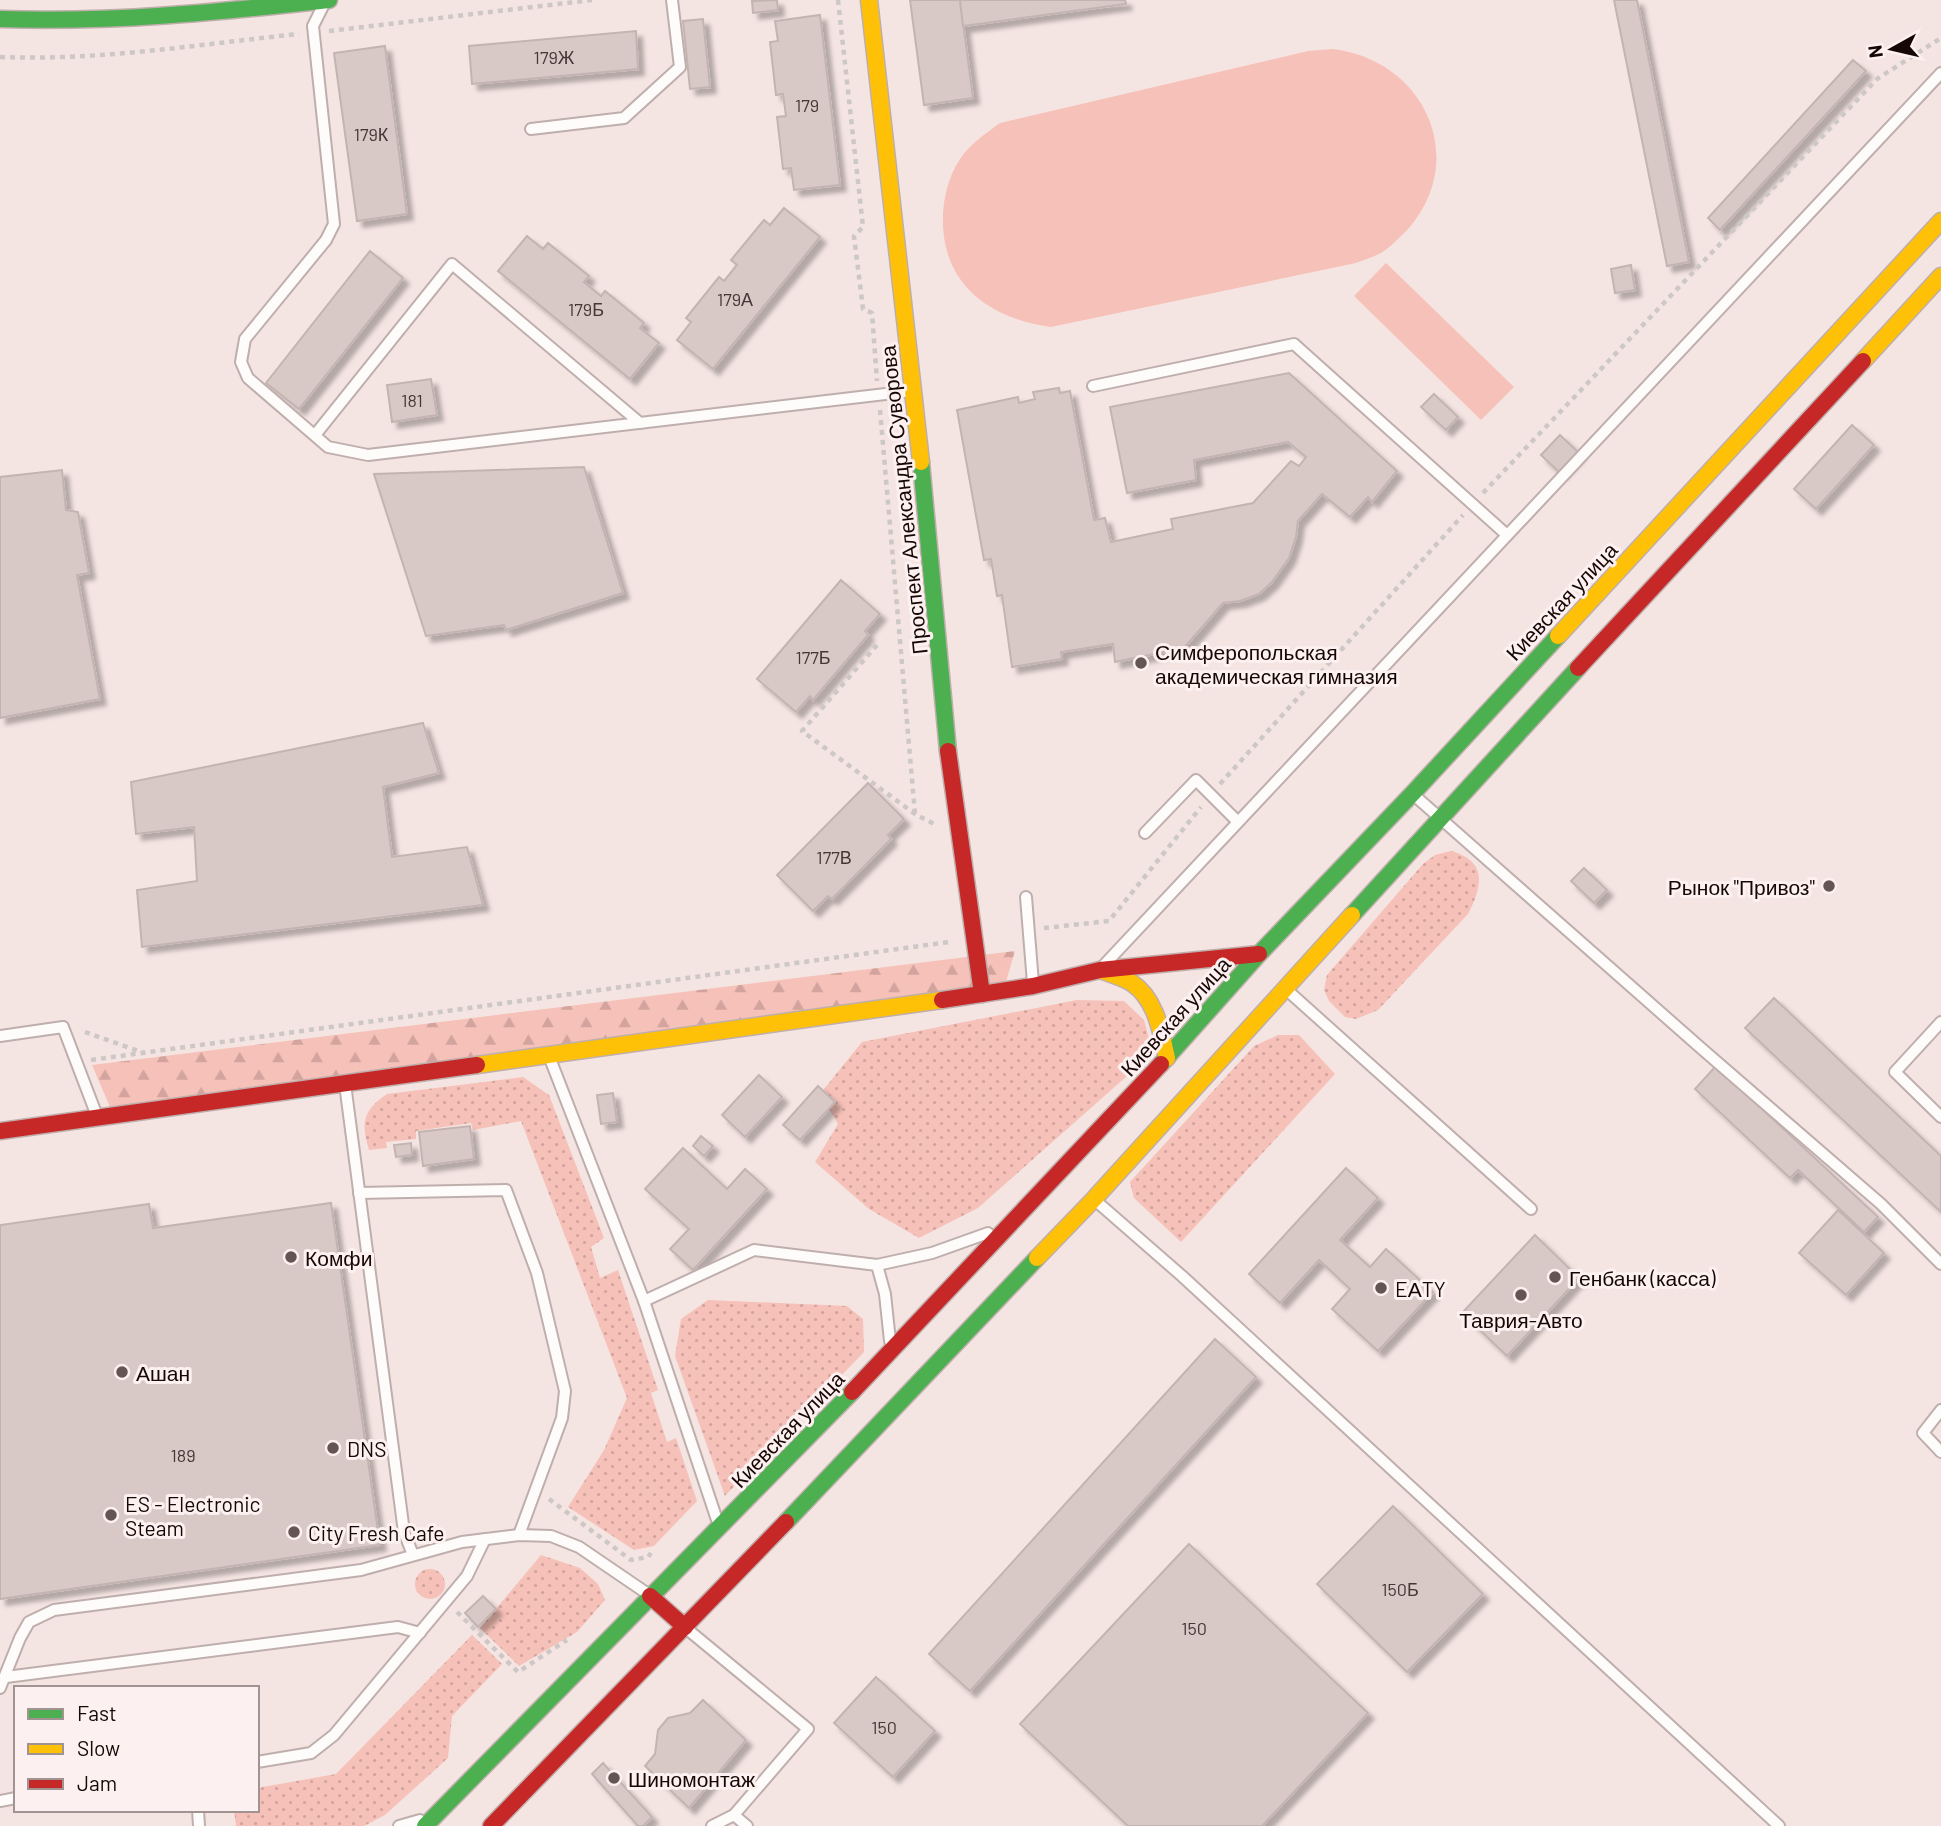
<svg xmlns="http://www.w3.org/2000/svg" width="1941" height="1826" font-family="Barlow,sans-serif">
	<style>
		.grass { fill: url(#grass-dots) }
		.forest { fill: url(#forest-firs) }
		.garden { fill: #f6c1b8 }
		.building { fill: #d8c8c6; stroke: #c4b4b1; stroke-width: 2; filter: url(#shadow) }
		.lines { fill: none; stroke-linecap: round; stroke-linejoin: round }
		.lane-casing { stroke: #bfafac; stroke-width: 14 }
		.fast-casing { stroke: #bfafac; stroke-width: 19 }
		.slow-casing { stroke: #bfafac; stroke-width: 19 }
		.jam-casing { stroke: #bfafac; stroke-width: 19 }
		.path { stroke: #cdc7c5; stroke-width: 4.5; stroke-dasharray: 5 5; stroke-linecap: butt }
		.lane { stroke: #fefbfb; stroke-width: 10 }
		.fast { stroke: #4caf50; stroke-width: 16 }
		.slow { stroke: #ffc107; stroke-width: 16 }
		.jam { stroke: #c62828; stroke-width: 16 }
		.poi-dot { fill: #645552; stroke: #fcf1f0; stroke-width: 2.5 }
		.labels { text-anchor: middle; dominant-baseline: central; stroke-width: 6; stroke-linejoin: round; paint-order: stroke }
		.number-label { font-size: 18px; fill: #463735 }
		.street-label { font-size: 21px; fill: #160705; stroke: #fcf1f0 }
		.poi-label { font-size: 21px; fill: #160705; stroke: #fcf1f0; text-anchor: start }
	</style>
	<defs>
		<pattern id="grass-dots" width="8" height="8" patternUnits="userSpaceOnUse" patternTransform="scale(1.75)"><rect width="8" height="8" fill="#f6c1b8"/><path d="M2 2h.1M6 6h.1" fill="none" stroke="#d2a49d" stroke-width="1.8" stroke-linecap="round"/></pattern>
		<pattern id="forest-firs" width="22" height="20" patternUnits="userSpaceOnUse" patternTransform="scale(1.75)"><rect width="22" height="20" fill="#f6c1b8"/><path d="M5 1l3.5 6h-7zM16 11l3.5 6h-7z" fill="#d2a49d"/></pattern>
		<filter id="shadow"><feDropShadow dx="6" dy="6" stdDeviation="2" flood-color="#0004"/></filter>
	</defs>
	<rect width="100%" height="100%" fill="#f5e5e2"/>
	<g class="grass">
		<path d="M1451 851C1487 861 1483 885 1468 914L1378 1010 1356 1019 1345 1017 1329 1001 1324 990 1327 975 1423 864 1435 855Z"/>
		<path d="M1077 1000 1124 1001 1144 1020 1153 1053 978 1208 919 1238 869 1209 815 1162 838 1124 820 1094 862 1042Z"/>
		<path d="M1278 1035H1299L1335 1074 1181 1242 1134 1198 1130 1182 1254 1046Z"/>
		<path d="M523 1077 549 1095 604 1238 591 1247 600 1278 618 1270 658 1390 651 1393 667 1442 676 1438 697 1501 654 1546 634 1550 568 1507 604 1450 627 1398 521 1121 473 1130 471 1123 416 1131V1139L386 1142 387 1148 369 1150C361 1123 362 1111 387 1094Z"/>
		<path d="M708 1300 847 1306 863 1319 864 1352 725 1496 675 1356 681 1319Z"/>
		<path d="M541 1555 580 1568 598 1584 605 1600 577 1632 519 1666 480 1628Z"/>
		<circle cx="430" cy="1584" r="15"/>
		<path d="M472 1635 502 1664 452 1716 448 1758 385 1815 364 1826H236L234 1810H257V1788L336 1774Z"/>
	</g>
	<path class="forest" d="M1015 951 1005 985 110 1107 92 1065Z"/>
	<g class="garden">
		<path d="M1333 49C1423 60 1470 156 1409 228 1401 236 1391 247 1381 253 1373 257 1364 260 1356 263L1051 327C994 319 946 289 943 226 942 203 947 179 960 159 970 144 985 134 1000 123L1308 51Z"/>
		<path d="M1386 263 1514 387 1481 420 1354 296Z"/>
	</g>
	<g class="building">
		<path d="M777 0 778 10 753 13 752 1Z"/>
		<path d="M910 0H960L973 98 924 105Z"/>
		<path d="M960 0H1125L1126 4 963 26Z"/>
		<path d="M1614 0H1637L1689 262 1667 266Z"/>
		<path d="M820 15 840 185 794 190 791 168 783 169 777 117 786 116 783 94 776 95 770 42 778 41 775 21Z"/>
		<path d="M703 19 710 87 690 89 683 21Z"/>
		<path d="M636 31 638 69 472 84 469 46Z"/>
		<path d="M385 46 407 214 357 221 334 53Z"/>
		<path d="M1853 60 1866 71 1720 230 1708 218Z"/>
		<path d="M784 208 820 237 713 369 677 340 691 322 686 318 719 277 724 281 737 265 731 260 764 220 770 225Z"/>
		<path d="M527 236 543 249 548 243 589 276 584 282 601 296 605 291 644 323 640 328 659 343 630 379 498 271Z"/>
		<path d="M370 251 403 278 299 409 266 383Z"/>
		<path d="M1631 265 1635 290 1615 293 1611 269Z"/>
		<path d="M1289 373 1397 471 1372 502 1368 497 1350 517 1322 494 1298 521 1296 537 1289 558 1272 582 1259 594 1240 601 1223 603 1184 648 1115 662 1113 644 1061 652 1062 659 1012 667 1002 595 997 596 991 559 984 560 957 410 1018 397 1019 403 1035 399 1033 392 1059 388 1060 393 1070 391 1094 520 1105 518 1111 542 1173 529 1171 519 1253 503 1291 461 1299 466 1306 457 1288 442 1194 460 1196 480 1127 493 1110 407Z"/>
		<path d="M431 379 437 415 392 422 387 385Z"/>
		<path d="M1434 394 1458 417 1446 430 1421 407Z"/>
		<path d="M1852 425 1874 445 1816 509 1794 489Z"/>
		<path d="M1560 435 1579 453 1560 473 1541 455Z"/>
		<path d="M584 467 623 593 506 630 504 625 426 636 374 474Z"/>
		<path d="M62 470 66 510 78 512 89 573 77 575 100 699 0 718V477Z"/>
		<path d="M841 580 880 614 865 631 868 635 813 700 810 696 796 712 757 679Z"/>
		<path d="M423 723 439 773 383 787 392 857 467 847 483 905 142 947 137 890 197 881 194 827 136 834 131 782Z"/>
		<path d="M868 783 904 819 888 835 891 839 832 899 828 896 813 911 777 875Z"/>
		<path d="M1584 868 1607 890 1594 903 1571 881Z"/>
		<path d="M1774 998 1941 1156V1212L1745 1028Z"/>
		<path d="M1716 1066 1878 1217 1864 1232 1798 1170 1790 1178 1695 1089Z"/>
		<path d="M759 1075 782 1097 745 1137 722 1115Z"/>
		<path d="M818 1086 835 1102 800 1140 783 1125Z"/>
		<path d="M613 1093 617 1122 601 1124 597 1095Z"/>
		<path d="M470 1126 474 1159 423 1166 419 1132Z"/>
		<path d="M701 1136 713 1146 704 1156 693 1146Z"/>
		<path d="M411 1143 412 1155 396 1157 394 1145Z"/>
		<path d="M683 1148 727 1189 745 1169 767 1189 693 1270 670 1249 689 1229 645 1189Z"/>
		<path d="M1346 1168 1378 1198 1340 1240 1370 1267 1386 1249 1433 1292 1378 1351 1332 1309 1350 1289 1319 1260 1280 1303 1249 1274Z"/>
		<path d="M331 1203 380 1545 0 1599V1225L149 1204 153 1228Z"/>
		<path d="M1838 1210 1884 1253 1846 1295 1799 1253Z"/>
		<path d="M1535 1235 1579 1278 1507 1356 1462 1313Z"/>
		<path d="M1215 1339 1256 1377 970 1691 929 1654Z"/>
		<path d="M1393 1506 1483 1594 1407 1672 1317 1584Z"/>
		<path d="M1189 1544 1368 1713 1262 1826H1128L1020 1724Z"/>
		<path d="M483 1596 496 1609 478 1627 465 1613Z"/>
		<path d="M876 1677 935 1731 893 1777 834 1723Z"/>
		<path d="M703 1700 746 1740 689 1808 645 1766 655 1754 658 1730 668 1718 690 1713Z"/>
		<path d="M603 1763 652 1817 643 1826H638L592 1774Z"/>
	</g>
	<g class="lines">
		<defs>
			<g id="lane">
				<path d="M324 4 313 26 334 224 326 240 245 339 241 362 248 378 328 447 368 455 911 391"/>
				<path d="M531 129 624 118 680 67 672 0"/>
				<path d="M1093 386 1294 344 1507 535"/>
				<path d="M315 435 452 264 640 423"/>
				<path d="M1415 796 1702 1049 1881 1204 1941 1264"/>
				<path d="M1145 833 1196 780 1237 821"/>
				<path d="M1026 897 1033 983"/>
				<path d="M1105 964 1941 73"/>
				<path d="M1288 991 1531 1209"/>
				<path d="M1941 1022 1895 1072 1941 1117"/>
				<path d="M0 1036 63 1027 97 1116"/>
				<path d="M549 1056 644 1301 717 1520"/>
				<path d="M345 1084 404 1532 413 1555"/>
				<path d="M359 1193 506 1190 537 1273 565 1391 562 1418 519 1535"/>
				<path d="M1096 1201 1182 1276 1779 1826"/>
				<path d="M877 1265 885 1294 890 1341"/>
				<path d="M644 1301 754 1250 877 1265 932 1253 988 1233"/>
				<path d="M1941 1410 1923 1433 1941 1452"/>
				<path d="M687 1629 808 1729 734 1815 712 1826"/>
				<path d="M6 1677 398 1627 420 1633"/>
				<path d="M0 1688 20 1638 29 1622 54 1610 361 1570 462 1542 519 1535 551 1536 579 1547 648 1594"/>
				<path d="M257 1762 311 1753 334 1735 467 1576 485 1539"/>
				<path d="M0 1801 16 1798"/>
				<path d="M198 1810 199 1826"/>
				<path d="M734 1815 747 1826"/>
				<path d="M399 1826 420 1820"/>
			</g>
			<g id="fast">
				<path d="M0 19C110 23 220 12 329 0"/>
				<path d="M921 462 948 751"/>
				<path d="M1352 915 1578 668"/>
				<path d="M1161 1064 1259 954 1413 793 1558 636"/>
				<path d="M786 1522 1037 1258"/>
				<path d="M425 1826 852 1392"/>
			</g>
			<g id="slow">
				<path d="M869 0 921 462"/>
				<path d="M1863 361 1941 276"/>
				<path d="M1558 636 1941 221"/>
				<path d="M1100 970C1110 974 1122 977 1132 983 1156 999 1161 1032 1167 1058"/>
				<path d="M477 1065 942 1000"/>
				<path d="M1037 1258 1094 1199 1352 915"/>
			</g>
			<g id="jam">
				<path d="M1578 668 1863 361"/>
				<path d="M948 751 982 994"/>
				<path d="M942 1000 1033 986 1100 970 1259 954"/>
				<path d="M0 1131 477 1065"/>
				<path d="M852 1392 1161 1064"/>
				<path d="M650 1596 685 1627"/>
				<path d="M491 1826 786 1522"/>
			</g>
		</defs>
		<use href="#lane" class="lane-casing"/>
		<use href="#fast" class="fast-casing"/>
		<use href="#slow" class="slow-casing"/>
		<use href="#jam" class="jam-casing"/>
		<g class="path">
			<path d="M838 0 863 227 854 236 863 309 872 313 877 381"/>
			<path d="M329 31 592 0"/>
			<path d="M0 57C100 61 200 44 299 34"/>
			<path d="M880 410 915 814"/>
			<path d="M1483 493 1877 79 1941 38"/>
			<path d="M877 645 802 731 915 814 934 824"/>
			<path d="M1220 784 1463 515"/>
			<path d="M1044 928 1109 921 1201 807"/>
			<path d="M85 1032 144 1053"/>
			<path d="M91 1060 949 942"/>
			<path d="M549 1499 631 1560 648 1557 651 1553"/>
			<path d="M457 1612 518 1672 567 1640"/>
		</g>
		<use href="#lane" class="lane"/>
		<use href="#fast" class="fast"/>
		<use href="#slow" class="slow"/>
		<use href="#jam" class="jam"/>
	</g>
	<g class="poi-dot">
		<circle cx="1141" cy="663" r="7"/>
		<circle cx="1829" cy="886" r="7"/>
		<circle cx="291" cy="1257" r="7"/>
		<circle cx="1555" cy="1277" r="7"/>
		<circle cx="1381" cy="1288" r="7"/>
		<circle cx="1521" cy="1295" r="7"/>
		<circle cx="122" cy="1372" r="7"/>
		<circle cx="333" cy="1448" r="7"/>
		<circle cx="111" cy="1515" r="7"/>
		<circle cx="294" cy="1532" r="7"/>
		<circle cx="614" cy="1778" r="7"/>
	</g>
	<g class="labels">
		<g class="number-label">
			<text x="554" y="57">179Ж</text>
			<text x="807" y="105">179</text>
			<text x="371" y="134">179К</text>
			<text x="735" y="299">179А</text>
			<text x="586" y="309">179Б</text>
			<text x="412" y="400">181</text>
			<text x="813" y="657">177Б</text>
			<text x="834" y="857">177В</text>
			<text x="183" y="1455">189</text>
			<text x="1400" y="1589">150Б</text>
			<text x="1194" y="1628">150</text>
			<text x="884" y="1727">150</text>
		</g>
		<g class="street-label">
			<text transform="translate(903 500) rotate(-96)">Проспект Александра Суворова</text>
			<text transform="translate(1561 601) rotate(-47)">Киевская улица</text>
			<text transform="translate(1175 1016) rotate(-48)">Киевская улица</text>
			<text transform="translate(787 1429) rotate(-46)">Киевская улица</text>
		</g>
		<g class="poi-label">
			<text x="1155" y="651">Симферопольская<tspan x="1155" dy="24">академическая гимназия</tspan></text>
			<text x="1815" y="886" text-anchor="end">Рынок "Привоз"</text>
			<text x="305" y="1257">Комфи</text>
			<text x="1569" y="1277">Генбанк (касса)</text>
			<text x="1395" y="1288">EАTY</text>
			<text x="1521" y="1319" text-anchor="middle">Таврия-Авто</text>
			<text x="136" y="1372">Ашан</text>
			<text x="347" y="1448">DNS</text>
			<text x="125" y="1503">ES - Electronic<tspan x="125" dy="24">Steam</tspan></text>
			<text x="308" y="1532">City Fresh Cafe</text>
			<text x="628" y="1778">Шиномонтаж</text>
		</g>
	</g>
	<rect x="14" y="1686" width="245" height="126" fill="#fcf1f0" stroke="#a09392" stroke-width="2"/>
	<rect x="28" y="1709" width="35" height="10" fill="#4caf50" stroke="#a09392" stroke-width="2"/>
	<text x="77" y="1721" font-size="21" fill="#160705">Fast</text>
	<rect x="28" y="1744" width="35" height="10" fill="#ffc107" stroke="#a09392" stroke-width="2"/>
	<text x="77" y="1756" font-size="21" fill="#160705">Slow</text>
	<rect x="28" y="1779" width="35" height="10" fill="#c62828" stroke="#a09392" stroke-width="2"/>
	<text x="77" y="1791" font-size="21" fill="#160705">Jam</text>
	<g transform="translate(1892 49) rotate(262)" stroke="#fcf1f0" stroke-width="5" paint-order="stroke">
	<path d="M0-5L12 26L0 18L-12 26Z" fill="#160705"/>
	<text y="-10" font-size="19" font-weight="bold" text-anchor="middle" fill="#160705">N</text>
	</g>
</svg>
